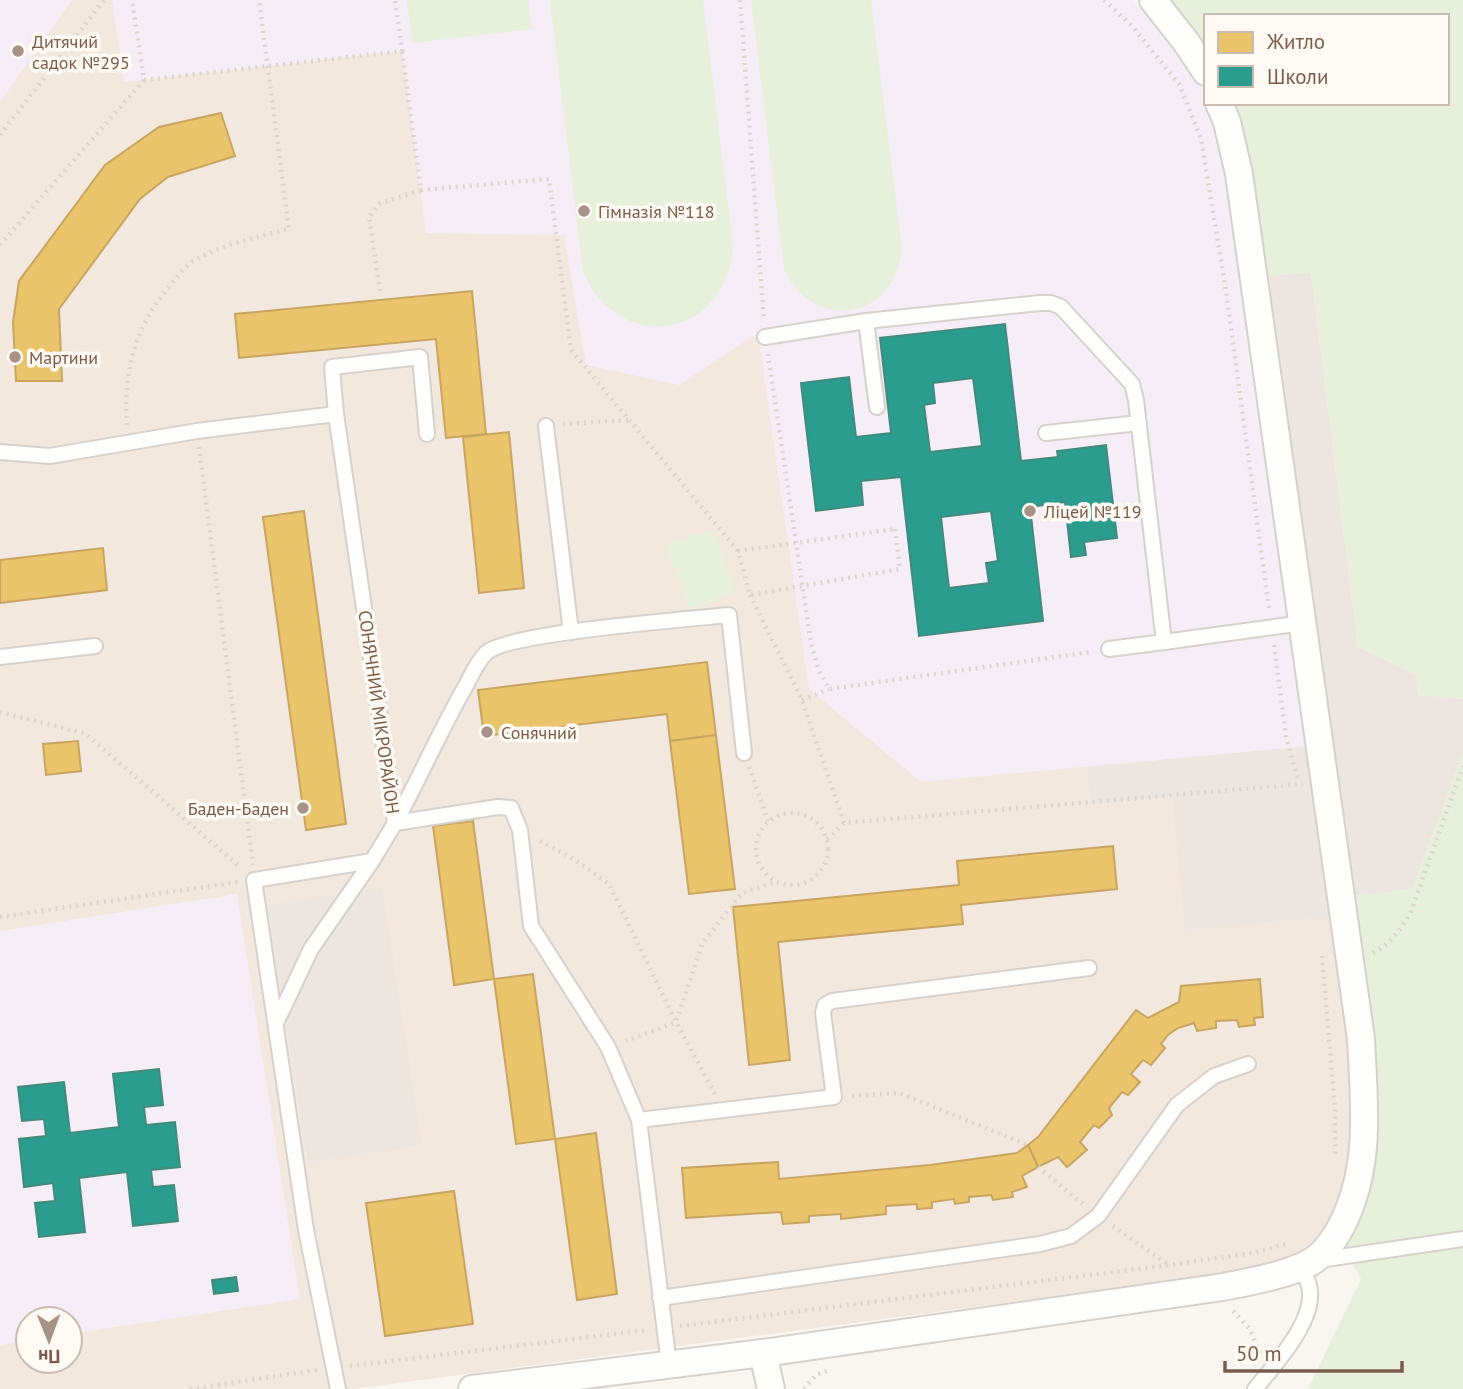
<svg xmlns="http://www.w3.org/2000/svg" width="1463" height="1389" font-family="'PT Sans',sans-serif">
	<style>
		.residential { fill: #f2e8de; fill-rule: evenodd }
		.industrial { fill: #ede5e0 }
		.education { fill: #f6eef6 }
		.green { fill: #e7f0db }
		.homes { fill: #e9c46a; stroke: #c8a561; stroke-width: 2 }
		.schools { fill: #2a9d8f; stroke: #428a7b; stroke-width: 2; fill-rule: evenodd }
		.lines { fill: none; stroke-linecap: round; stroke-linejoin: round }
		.service-casing { stroke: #d7d1cb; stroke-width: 18 }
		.minor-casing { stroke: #d7d1cb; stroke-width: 30 }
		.path { stroke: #dcd5d0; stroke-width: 4.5; stroke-dasharray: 2 5; stroke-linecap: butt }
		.service { stroke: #fefefd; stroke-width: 14 }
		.minor { stroke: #fefefd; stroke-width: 26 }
		.poi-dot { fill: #a69286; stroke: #fffaf3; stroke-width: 2.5 }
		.labels { text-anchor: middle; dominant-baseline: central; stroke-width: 7; stroke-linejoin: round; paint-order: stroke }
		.poi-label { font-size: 18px; fill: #7a5c4d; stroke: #fffaf3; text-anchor: start }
		.street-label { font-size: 18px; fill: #7a5c4d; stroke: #fffaf3 }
	</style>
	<rect width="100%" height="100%" fill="#f9f5f0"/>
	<path class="residential" d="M0 0H1132L1174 45 1206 97V103L1217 124 1349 1040 1353 1113 1350 1161 1338 1208 1323 1234 1304 1253 1267 1265 1218 1275 353 1389H0ZM28 1319H70V1361H28Z"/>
	<g class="industrial">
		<path d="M1311 272 1358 647 1416 674 1418 695 1463 699V753L1412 889 1353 896 1266 276Z"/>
		<path d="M1309 746 1332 917 1185 930 1172 796 1091 804 1087 767Z"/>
		<path d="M382 888 422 1145 308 1163 267 906Z"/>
	</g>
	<g class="education">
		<path d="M0 0H72L0 102Z"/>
		<path d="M112 0H1132L1174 45 1198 79 1206 97V103H1208L1229 175 1309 746 921 782 809 689 758 333 679 385 586 365 564 235 426 233 402 51 124 82Z"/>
		<path d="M237 894 300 1299 70 1334V1319H28V1341L0 1345V931Z"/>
	</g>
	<g class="green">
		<path d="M407 0H528L532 29 412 43Z"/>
		<path d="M550 0H703L733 245C728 338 620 357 583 272Z"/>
		<path d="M751 0H871L902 248C896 320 814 334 784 269Z"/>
		<path d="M1166 0H1463V699L1418 695 1416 674 1358 647 1311 272 1266 276 1231 103H1447V16H1206V51Z"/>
		<path d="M714 529 736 591 690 610 664 545Z"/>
		<path d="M1463 752V1389H1308L1361 1279 1345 1248C1352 1236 1361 1223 1365 1210 1394 1112 1366 995 1353 896L1412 889Z"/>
	</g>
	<g class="homes">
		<path d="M221 113 235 156 168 177 140 199 59 309 62 381H16L13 322 19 281 105 165 159 127Z"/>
		<path d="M472 291 486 434 446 438 436 339 239 358 235 314Z"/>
		<path d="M509 432 524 588 479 593 463 437Z"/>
		<path d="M304 511 346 824 306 830 263 517Z"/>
		<path d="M103 548 107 590 0 603V560Z"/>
		<path d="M707 662 716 735 670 741 667 714 484 736 478 690Z"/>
		<path d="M716 735 735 889 689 894 670 741Z"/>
		<path d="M78 741 81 771 46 775 43 744Z"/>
		<path d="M473 821 494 979 454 985 433 826Z"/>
		<path d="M1113 846 1117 889 961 905 963 924 778 942 790 1060 749 1065 733 907 959 885 957 861Z"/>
		<path d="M533 974 555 1139 516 1144 494 979Z"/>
		<path d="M1260 979 1263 1017 1254 1018 1255 1025 1239 1027 1237 1020 1216 1021V1028L1197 1031 1194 1023 1178 1028 1168 1035 1161 1044 1165 1048 1151 1065 1143 1060 1131 1074 1140 1082 1128 1095 1122 1092 1109 1108 1112 1115 1099 1128 1094 1125 1080 1142 1087 1150 1067 1167 1058 1157 1038 1167 1028 1145 1038 1137 1136 1010 1148 1018 1179 1002 1181 986Z"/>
		<path d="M596 1133 617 1294 577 1300 555 1139Z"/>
		<path d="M1028 1145 1038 1167 1022 1176 1027 1187 1012 1192 1013 1197 993 1200 991 1195 969 1197V1202L955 1204 954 1199 932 1202V1208L917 1209V1204L886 1206V1214L841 1219V1214L809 1216V1222L783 1224 781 1212 686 1218 682 1168 778 1162 779 1179 930 1165 1017 1153Z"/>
		<path d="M454 1191 473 1324 385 1336 366 1203Z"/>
	</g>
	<g class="schools">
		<path d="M1005 324 1021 461 1058 457 1057 451 1106 445 1117 538 1084 542 1086 555 1071 557 1065 502 1030 507 1043 621 919 636 901 477 861 481 863 505 816 511 801 383 849 377 856 437 891 433 880 338ZM973 378 982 446 930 452 924 405 935 403 933 383ZM991 511 998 561 986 563 989 583 949 588 941 517Z"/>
		<path d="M159 1069 163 1105 144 1107 146 1125 175 1122 180 1167 151 1170 153 1187 174 1185 178 1221 133 1226 127 1172 79 1178 85 1232 39 1237 35 1203 55 1201 53 1183 24 1187 19 1139 46 1136 44 1119 22 1121 18 1087 64 1082 70 1133 119 1127 113 1074Z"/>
		<path d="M236 1277 238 1291 214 1294 212 1280Z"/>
	</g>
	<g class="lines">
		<defs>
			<g id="service">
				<path d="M866 321 877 407"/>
				<path d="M765 337 866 321 1040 303H1051L1061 307 1132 384 1136 400 1164 642 1303 623"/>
				<path d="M336 414 332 367 420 357 427 434"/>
				<path d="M546 426 571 632"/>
				<path d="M1046 433 1139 423"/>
				<path d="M0 452 50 456 197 431 336 414 395 823C419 779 439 733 464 689 471 677 476 663 486 653 505 633 690 619 729 615L744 753"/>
				<path d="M1109 649 1164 642"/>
				<path d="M0 657 95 646"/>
				<path d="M277 1021 311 949 372 861"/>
				<path d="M1319 1260 1463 1239"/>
				<path d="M660 1298 1040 1244 1071 1236 1098 1216 1177 1105 1214 1076 1248 1064"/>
				<path d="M669 1365 639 1120 834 1097 823 1013 825 1005 832 1001 1089 968"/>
				<path d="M338 1389 306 1230 254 880 372 861 395 823 498 807 511 808 520 830 531 926 608 1047 639 1120"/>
				<path d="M1255 1389C1275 1364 1323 1314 1307 1280 1305 1276 1299 1271 1296 1268"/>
			</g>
			<g id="minor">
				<path d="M1153 0 1186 42 1206 72"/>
				<path d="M763 1353 771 1389"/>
				<path d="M472 1389 763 1353 1223 1287C1252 1281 1285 1276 1311 1262 1325 1254 1335 1238 1342 1225 1372 1166 1364 1102 1361 1039L1239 174 1227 122 1219 103"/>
			</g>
		</defs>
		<use href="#service" class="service-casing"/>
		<use href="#minor" class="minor-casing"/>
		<g class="path">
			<path d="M740 0 764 321"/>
			<path d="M1104 0 1131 25 1179 84 1201 139 1226 291 1269 609"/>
			<path d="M144 80 402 51 395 0"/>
			<path d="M0 135 104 0"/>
			<path d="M421 190 549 179 571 350 738 551"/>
			<path d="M0 245 144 80 132 0"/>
			<path d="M380 291 369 217 379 204 421 190 402 51"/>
			<path d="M768 354 811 643 819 671 829 689 1091 652"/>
			<path d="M563 424 628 420"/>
			<path d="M127 425C123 369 136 323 174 281 179 275 185 266 192 262 221 244 257 237 289 229L259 0"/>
			<path d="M199 447 253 865"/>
			<path d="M895 529 900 569 750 595 738 551Z"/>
			<path d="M750 595 802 700 844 823"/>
			<path d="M1274 645 1286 736 1297 778"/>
			<path d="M802 700 829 689"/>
			<path d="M0 712 86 734 241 868"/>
			<path d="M749 767 768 821"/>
			<circle cx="792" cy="849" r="36"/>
			<path d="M827 839 844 823 1303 784"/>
			<path d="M540 841 572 858 609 884 676 1022 626 1041"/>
			<path d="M0 917 238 882"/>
			<path d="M1373 953C1390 944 1400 930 1410 914L1463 766"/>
			<path d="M1322 956 1335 1109V1157"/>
			<path d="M715 1094 676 1022 702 944 742 893 775 882"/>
			<path d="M852 1096 899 1093 1028 1145"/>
			<path d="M1038 1167 1083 1204"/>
			<path d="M1113 1226 1169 1265"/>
			<path d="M1233 1311 1250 1329 1261 1356"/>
			<path d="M680 1326 1170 1265 1253 1253 1289 1243"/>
			<path d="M350 1366 647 1330"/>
			<path d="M190 1389 317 1370"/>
			<path d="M804 1389 816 1375 827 1371"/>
		</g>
		<use href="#service" class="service"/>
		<use href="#minor" class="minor"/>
	</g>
	<g class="poi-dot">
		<circle cx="18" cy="51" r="7"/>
		<circle cx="584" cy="211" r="7"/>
		<circle cx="15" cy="357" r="7"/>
		<circle cx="1030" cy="511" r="7"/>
		<circle cx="487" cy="732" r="7"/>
		<circle cx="303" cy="808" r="7"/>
	</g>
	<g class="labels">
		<g class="poi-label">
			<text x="32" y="41">Дитячий<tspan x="32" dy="21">садок №295</tspan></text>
			<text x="598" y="211">Гімназія №118</text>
			<text x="29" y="357">Мартини</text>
			<text x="1044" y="511">Ліцей №119</text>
			<text x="501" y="732">Сонячний</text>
			<text x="289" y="808" text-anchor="end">Баден-Баден</text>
		</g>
		<g class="street-label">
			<text transform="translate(379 712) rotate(82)">СОНЯЧНИЙ МІКРОРАЙОН</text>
		</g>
	</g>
	<rect x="1204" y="14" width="245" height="91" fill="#fffaf3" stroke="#cabbb1" stroke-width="2"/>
	<rect x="1218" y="32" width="35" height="21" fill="#e9c46a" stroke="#cabbb1" stroke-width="2"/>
	<text x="1267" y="49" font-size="21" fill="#7a5c4d">Житло</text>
	<rect x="1218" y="66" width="35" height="21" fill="#2a9d8f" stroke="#cabbb1" stroke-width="2"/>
	<text x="1267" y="84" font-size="21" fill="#7a5c4d">Школи</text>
	<g transform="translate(49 1340) rotate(179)"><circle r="33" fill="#fffaf3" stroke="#cabbb1" stroke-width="2"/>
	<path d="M0-5L12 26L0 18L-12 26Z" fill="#a69286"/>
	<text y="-10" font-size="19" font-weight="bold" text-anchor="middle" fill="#7a5c4d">Пн</text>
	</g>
	<path d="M1225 1361v10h177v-10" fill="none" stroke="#7a5c4d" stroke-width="3.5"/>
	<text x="1236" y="1361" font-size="21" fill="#7a5c4d" stroke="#fffaf3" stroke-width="5" paint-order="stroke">50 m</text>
</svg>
